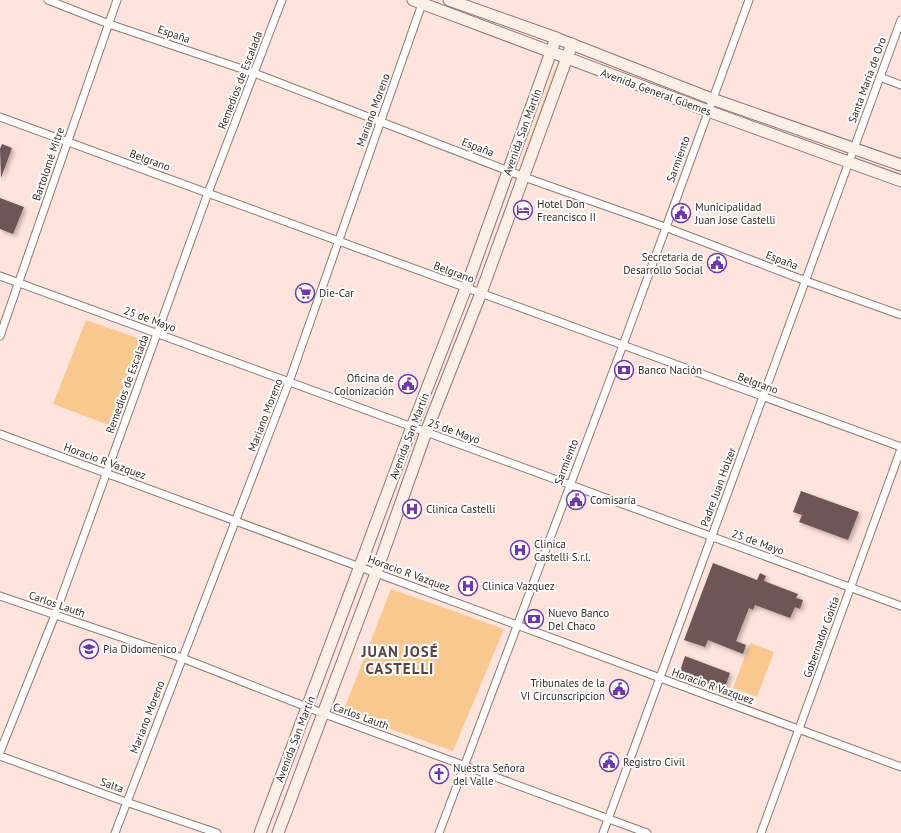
<svg xmlns="http://www.w3.org/2000/svg" width="901" height="833" font-family="'PT Sans',sans-serif">
	<style>
		.green { fill: #f9c88f }
		.building { fill: #6e5657; filter: url(#shadow) }
		.lines { fill: none; stroke-linecap: round; stroke-linejoin: round }
		.minor-casing { stroke: #907771; stroke-width: 9 }
		.secondary-casing { stroke: #907771; stroke-width: 13 }
		.minor { stroke: #fff; stroke-width: 7 }
		.secondary { stroke: #fbefe8; stroke-width: 11 }
		.labels { text-anchor: middle; dominant-baseline: central; stroke-width: 4; stroke-linejoin: round; paint-order: stroke }
		.street-label { font-size: 11px; fill: #362c29; stroke: #fff }
		.poi-label { font-size: 11px; fill: #362c29; stroke: #fff; text-anchor: start }
		.district-label { font-size: 15px; font-weight: bold; letter-spacing: 1px; fill: #59433e; stroke: #fff }
	</style>
	<defs>
		<filter id="shadow"><feDropShadow dx="2.5" dy="2.5" stdDeviation="2" flood-color="#0004"/></filter>
	</defs>
	<rect width="100%" height="100%" fill="#ffe3dd"/>
	<g class="green">
		<path d="M557 67 559 68 525 163 522 162V160L554 71Z"/>
		<path d="M86 320 140 339 109 425 53 404Z"/>
		<path d="M391 589 504 629 453 751 343 712Z"/>
		<path d="M750 643 774 652 757 697 733 688Z"/>
	</g>
	<g class="building">
		<path d="M2 144 12 148 1 178 0 149Z"/>
		<path d="M0 198 24 207 13 234 0 229Z"/>
		<path d="M801 491 859 512 848 540 799 522 802 515 793 512Z"/>
		<path d="M713 563 757 580 760 573 766 576 764 581 798 594 796 598 803 600 800 609 795 607 790 618 755 605 753 610 749 608 736 641 746 645 743 654 708 640 705 647 684 640Z"/>
		<path d="M685 656 730 673 724 690 679 674Z"/>
	</g>
	<g class="lines">
		<defs>
			<g id="minor">
				<path d="M48 0 109 24 254 73 524 177 665 227 806 281 901 315"/>
				<path d="M880 77 901 85"/>
				<path d="M0 117 901 447"/>
				<path d="M0 276 901 606"/>
				<path d="M0 336 117 0"/>
				<path d="M0 434 901 767"/>
				<path d="M0 596 182 658 322 713 647 833"/>
				<path d="M0 752 55 615 208 193 282 0"/>
				<path d="M0 756 126 802 217 833"/>
				<path d="M115 833 289 382 423 1"/>
				<path d="M439 833 623 345 749 0"/>
				<path d="M603 833 901 20"/>
				<path d="M761 833 901 449"/>
			</g>
			<g id="secondary">
				<path d="M413 0 708 111 901 181"/>
				<path d="M449 0 556 38 712 99 901 165"/>
				<path d="M260 833 412 427 466 288 556 38"/>
				<path d="M278 833 376 573 426 432 481 293 572 44"/>
			</g>
		</defs>
		<use href="#minor" class="minor-casing"/>
		<use href="#secondary" class="secondary-casing"/>
		<use href="#minor" class="minor"/>
		<use href="#secondary" class="secondary"/>
	</g>
	<defs>
		<symbol id="hotel-ring" viewBox="-11 -11 22 22"><circle r="9.5" fill="#fff" stroke="#6e37ae" stroke-width="1.5"/><path d="M-6-4.5h1.5V1H6V5H4.5V3h-9V5H-6ZM-4 0a1.8 1.8 0 1 1 3.6 0ZM.5 0V-2.5h3Q6-2.5 6 0Z" fill="#6e37ae"/></symbol>
		<symbol id="civic-ring" viewBox="-11 -11 22 22"><circle r="9.5" fill="#fff" stroke="#6e37ae" stroke-width="1.5"/><path d="M-.6-6.5H3V-4.5H.6V-3L4-1V1h2V6H-6V1h2V-1L-.6-3ZM-1.2 2.5V6h2.4V2.5Z" fill="#6e37ae"/></symbol>
		<symbol id="supermarket-ring" viewBox="-11 -11 22 22"><circle r="9.5" fill="#fff" stroke="#6e37ae" stroke-width="1.5"/><path d="M-6-5.5h2.5l.6 2H6L4.5 2H-2.5L-4.4-4H-6ZM-1.5 3.2a1.3 1.3 0 1 0 .1 0ZM3 3.2a1.3 1.3 0 1 0 .1 0Z" fill="#6e37ae"/></symbol>
		<symbol id="bank-ring" viewBox="-11 -11 22 22"><circle r="9.5" fill="#fff" stroke="#6e37ae" stroke-width="1.5"/><path d="M-6-4H6V4H-6ZM0-2.3a2.3 2.3 0 1 0 0 4.6a2.3 2.3 0 1 0 0-4.6Z" fill="#6e37ae"/></symbol>
		<symbol id="hospital-ring" viewBox="-11 -11 22 22"><circle r="9.5" fill="#fff" stroke="#6e37ae" stroke-width="1.5"/><path d="M-5-5h3v3.5h4V-5h3V5h-3V1.5h-4V5h-3Z" fill="#6e37ae"/></symbol>
		<symbol id="university-ring" viewBox="-11 -11 22 22"><circle r="9.5" fill="#fff" stroke="#6e37ae" stroke-width="1.5"/><path d="M0-5L7-2L0 1L-7-2ZM-4 1L0 2.5L4 1V4Q0 6-4 4Z" fill="#6e37ae"/></symbol>
		<symbol id="church-ring" viewBox="-11 -11 22 22"><circle r="9.5" fill="#fff" stroke="#6e37ae" stroke-width="1.5"/><path d="M-1.2-6h2.4v3.5h3.3v2.4h-3.3V6h-2.4V-.1h-3.3v-2.4h3.3Z" fill="#6e37ae"/></symbol>
	</defs>
	<g fill-rule="evenodd">
		<use href="#hotel-ring" x="512" y="199" width="22" height="22"/>
		<use href="#civic-ring" x="670" y="202" width="22" height="22"/>
		<use href="#civic-ring" x="706" y="252" width="22" height="22"/>
		<use href="#supermarket-ring" x="294" y="282" width="22" height="22"/>
		<use href="#bank-ring" x="613" y="359" width="22" height="22"/>
		<use href="#civic-ring" x="397" y="373" width="22" height="22"/>
		<use href="#civic-ring" x="565" y="489" width="22" height="22"/>
		<use href="#hospital-ring" x="401" y="498" width="22" height="22"/>
		<use href="#hospital-ring" x="509" y="539" width="22" height="22"/>
		<use href="#hospital-ring" x="457" y="575" width="22" height="22"/>
		<use href="#bank-ring" x="523" y="608" width="22" height="22"/>
		<use href="#university-ring" x="78" y="638" width="22" height="22"/>
		<use href="#civic-ring" x="608" y="678" width="22" height="22"/>
		<use href="#civic-ring" x="598" y="751" width="22" height="22"/>
		<use href="#church-ring" x="428" y="763" width="22" height="22"/>
	</g>
	<g class="labels">
		<g class="street-label">
			<text transform="translate(174 34) rotate(19)">España</text>
			<text transform="translate(240 80) rotate(-69)">Remedios de Escalada</text>
			<text transform="translate(867 80) rotate(-70)">Santa María de Oro</text>
			<text transform="translate(656 92) rotate(20)">Avenida General Güemes</text>
			<text transform="translate(373 110) rotate(-70)">Mariano Moreno</text>
			<text transform="translate(522 132) rotate(-70)">Avenida San Martín</text>
			<text transform="translate(478 147) rotate(21)">España</text>
			<text transform="translate(678 159) rotate(-70)">Sarmiento</text>
			<text transform="translate(150 160) rotate(20)">Belgrano</text>
			<text transform="translate(48 164) rotate(-71)">Bartolomé Mitre</text>
			<text transform="translate(782 260) rotate(21)">España</text>
			<text transform="translate(454 272) rotate(20)">Belgrano</text>
			<text transform="translate(150 319) rotate(20)">25 de Mayo</text>
			<text transform="translate(758 383) rotate(20)">Belgrano</text>
			<text transform="translate(127 384) rotate(-70)">Remedios de Escalada</text>
			<text transform="translate(265 415) rotate(-69)">Mariano Moreno</text>
			<text transform="translate(454 431) rotate(20)">25 de Mayo</text>
			<text transform="translate(409 436) rotate(-69)">Avenida San Martín</text>
			<text transform="translate(105 461) rotate(20)">Horacio R Vazquez</text>
			<text transform="translate(566 462) rotate(-69)">Sarmiento</text>
			<text transform="translate(718 487) rotate(-70)">Padre Juan Holzer</text>
			<text transform="translate(758 542) rotate(20)">25 de Mayo</text>
			<text transform="translate(409 573) rotate(20)">Horacio R Vazquez</text>
			<text transform="translate(57 604) rotate(19)">Carlos Lauth</text>
			<text transform="translate(821 637) rotate(-70)">Gobernador Goitia</text>
			<text transform="translate(713 686) rotate(20)">Horacio R Vazquez</text>
			<text transform="translate(361 716) rotate(20)">Carlos Lauth</text>
			<text transform="translate(147 717) rotate(-69)">Mariano Moreno</text>
			<text transform="translate(295 739) rotate(-69)">Avenida San Martín</text>
			<text transform="translate(112 785) rotate(20)">Salta</text>
		</g>
		<g class="poi-label">
			<text x="537" y="204">Hotel Don<tspan x="537" dy="13">Freancisco II</tspan></text>
			<text x="695" y="207">Municipalidad<tspan x="695" dy="13">Juan Jose Castelli</tspan></text>
			<text x="703" y="257" text-anchor="end">Secretaria de<tspan x="703" dy="13">Desarrollo Social</tspan></text>
			<text x="319" y="293">Die-Car</text>
			<text x="638" y="370">Banco Nación</text>
			<text x="394" y="378" text-anchor="end">Oficina de<tspan x="394" dy="13">Colonización</tspan></text>
			<text x="590" y="500">Comisaría</text>
			<text x="426" y="509">Clinica Castelli</text>
			<text x="534" y="544">Clinica<tspan x="534" dy="13">Castelli S.r.l.</tspan></text>
			<text x="482" y="586">Clinica Vazquez</text>
			<text x="548" y="613">Nuevo Banco<tspan x="548" dy="13">Del Chaco</tspan></text>
			<text x="103" y="649">Pia Didomenico</text>
			<text x="605" y="683" text-anchor="end">Tribunales de la<tspan x="605" dy="13">VI Circunscripcion</tspan></text>
			<text x="623" y="762">Registro Civil</text>
			<text x="453" y="768">Nuestra Señora<tspan x="453" dy="13">del Valle</tspan></text>
		</g>
		<g class="district-label">
			<text x="400" y="651">JUAN JOSÉ<tspan x="400" dy="17">CASTELLI</tspan></text>
		</g>
	</g>
</svg>
